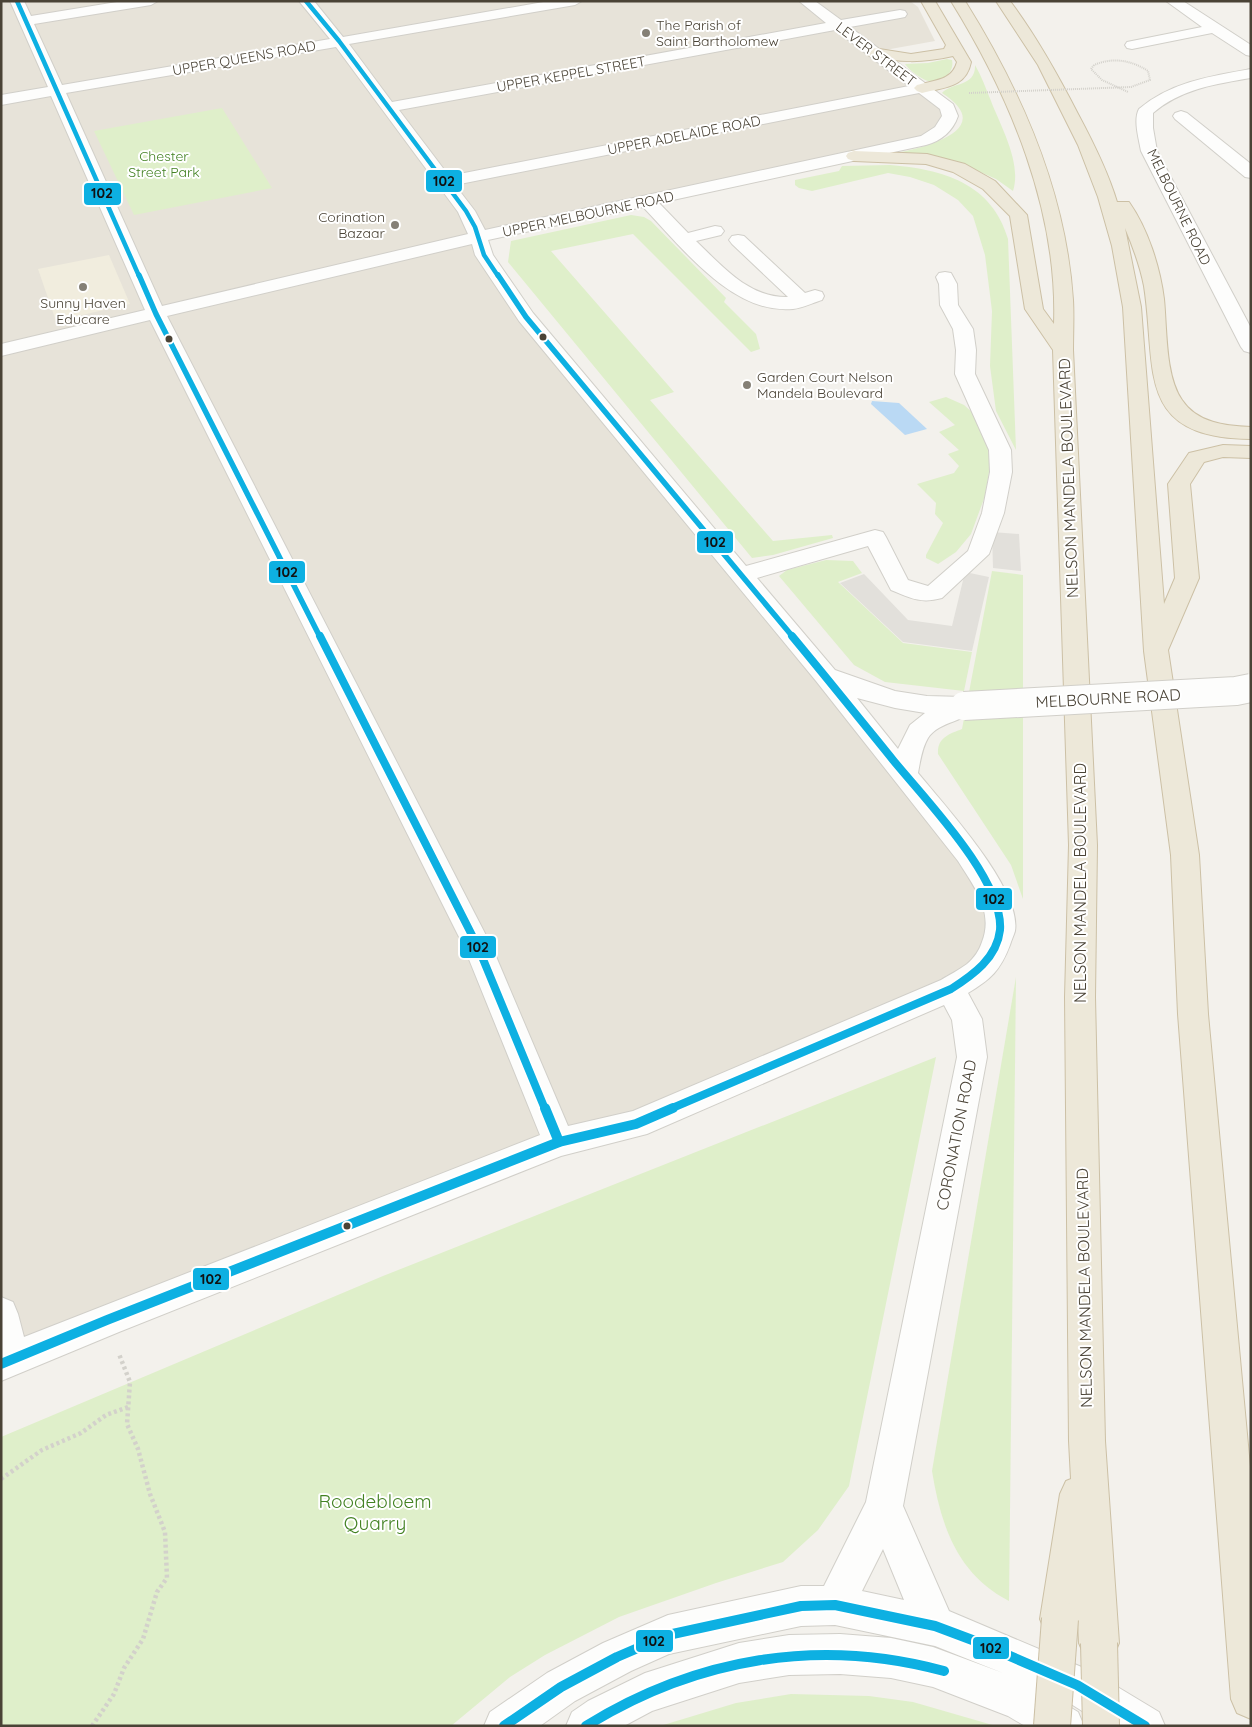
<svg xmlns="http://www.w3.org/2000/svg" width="1252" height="1727" font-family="Quicksand,sans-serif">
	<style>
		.residential { fill: #e7e3d9 }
		.education { fill: #f1edde }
		.green { fill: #dfefca }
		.parking { fill: #e2e0db }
		.water { fill: #bad9f4 }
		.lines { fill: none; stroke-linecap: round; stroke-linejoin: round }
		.minor-casing { stroke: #d1cfc9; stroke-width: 2 }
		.highway-casing { stroke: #ccc0a5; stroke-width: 2 }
		.path-far1 { stroke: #d3d1cb; stroke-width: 2; stroke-dasharray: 1 1; stroke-linecap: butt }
		.path { stroke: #d3d1cb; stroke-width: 4.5; stroke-dasharray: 3 3; stroke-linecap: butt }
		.minor { fill: #fdfdfc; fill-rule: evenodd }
		.highway { fill: #ede8d9; fill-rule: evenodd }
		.minor-bridge-casing { stroke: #d1cfc9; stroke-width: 30; stroke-linecap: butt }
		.highway-bridge-casing { stroke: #ccc0a5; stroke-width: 38; stroke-linecap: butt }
		.path-bridge { stroke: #d3d1cb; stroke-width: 2; stroke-dasharray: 1 1; stroke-linecap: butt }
		.minor-bridge { stroke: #fdfdfc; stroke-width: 28 }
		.highway-bridge { stroke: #ede8d9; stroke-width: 36 }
		.bus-1-far3-casing { stroke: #fff; stroke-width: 6 }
		.bus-1-far2-casing { stroke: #fff; stroke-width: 9 }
		.bus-1-far1-casing { stroke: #fff; stroke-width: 11 }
		.bus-1-casing { stroke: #fff; stroke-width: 14 }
		.bus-1-far3 { stroke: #0db0e2; stroke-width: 4.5 }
		.bus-1-far2 { stroke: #0db0e2; stroke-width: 5.5 }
		.bus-1-far1 { stroke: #0db0e2; stroke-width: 8 }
		.bus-1 { stroke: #0db0e2; stroke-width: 10 }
		.poi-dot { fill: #858076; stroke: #fff; stroke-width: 2 }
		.bus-dot { fill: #4a4336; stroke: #fff; stroke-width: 2 }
		.labels { text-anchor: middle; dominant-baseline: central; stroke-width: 4; stroke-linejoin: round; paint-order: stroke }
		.far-poi-label { font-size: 14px; fill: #4a4336; stroke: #fff; text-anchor: start }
		.far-street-label { font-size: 14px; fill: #4a4336; stroke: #fff }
		.far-park-label { font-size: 14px; fill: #438223; stroke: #fff }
		.street-label { font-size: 16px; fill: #4a4336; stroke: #fff }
		.near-park-label { font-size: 19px; fill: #438223; stroke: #fff }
		.line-badge { stroke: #fff; stroke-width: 2 }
		.pale-badge-label { font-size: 14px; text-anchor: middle; font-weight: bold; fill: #111 }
	</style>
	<rect width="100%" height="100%" fill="#f3f1ec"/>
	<path class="residential" d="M1 1H910L918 7 935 41 874 52 947 107 937 135 479 237 484 255 968 854 1001 930 951 989 1 1364Z"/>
	<path class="education" d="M109 255 130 304 56 321 38 269Z"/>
	<g class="green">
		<path d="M947 59 952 60C955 73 941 84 928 81 921 79 909 70 905 64L928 63Z"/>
		<path d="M975 65C982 77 986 89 991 101 1001 127 1022 163 1013 191L996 179 967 166 897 153C926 147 998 129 942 93 953 82 976 87 975 65Z"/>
		<path d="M222 108 272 188 134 215 94 131Z"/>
		<path d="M890 165C942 169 992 183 1008 239L1016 450 996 411 990 366 992 311 985 255 973 216 958 200 934 185 910 177 888 173 812 191 799 188 795 185V180L839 171 842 166Z"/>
		<path d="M631 215 644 217 651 221 726 298 724 302 756 334 760 349 751 352 633 234 551 251 674 392 650 400 773 541 832 535 833 538 773 555 752 558 508 262 511 241Z"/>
		<path d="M946 397 964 405 973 413 988 447 990 466 985 496 971 534 956 552 938 564 926 558V555L943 523 935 514 936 503 917 484 954 473 959 466 948 454 959 450 939 432 955 425 929 402Z"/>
		<path d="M826 560 853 561 862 573 838 582 903 643 972 652 964 691 885 682 854 665 779 576 787 570Z"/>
		<path d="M992 571 1023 575V899L1011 865 938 754C937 738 949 734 962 729Z"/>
		<path d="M1016 977 1009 1601C957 1574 941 1526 932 1471Z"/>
		<path d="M936 1057 849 1486 818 1530 783 1562 716 1583 619 1617 545 1655 510 1677 451 1726H1V1437L383 1276Z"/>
		<path d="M791 1694 869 1696 913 1702 996 1726H660L736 1703Z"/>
	</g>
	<g class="parking">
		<path d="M992 532 1019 534 1021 571 993 568Z"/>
		<path d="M965 572 989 577 972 651 903 642 840 583 864 574 908 620 952 626Z"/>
	</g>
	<path class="water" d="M872 401 899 403 927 429 905 435 871 404Z"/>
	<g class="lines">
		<defs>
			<g id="minor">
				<path d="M10 1H24L31 16 123 1H158L151 5 34 24 62 85 330 39 299 1H314L343 37 549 1H582L575 5 349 44 392 102 826 23 799 1H815L841 20 900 10 905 11 907 14 905 17 900 18 850 27 953 104 958 116C953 131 941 141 926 145L659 203 688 233 715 226 721 227 724 231 721 235 696 241C723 267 749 298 788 297L732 244 729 240 732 236 738 235 744 236 805 293 815 290 822 292 824 296 822 300C812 303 803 308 793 309 732 315 681 246 643 207L488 240 493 255 533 313 746 566 875 530 883 532 886 537 908 580 928 586 968 551 982 513 990 472 989 450 955 374 956 350 953 329 940 305 939 284 936 277 939 273 945 272 951 273 957 284 958 305 973 329 976 350 975 374 1011 450 1012 472 1004 513 989 554 942 598C921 604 910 598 891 590L868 546 757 578 835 670 895 691 927 696 964 697 973 700 977 706C967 722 939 721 928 738 922 748 920 762 918 773 944 805 1022 889 1015 931 1014 935 1011 941 1010 945 1000 971 991 979 968 993L982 1019 987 1057 903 1506 949 1611 1091 1671 1159 1712 1165 1726H1106L1063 1699 1043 1691 1078 1712 1084 1726H1025L1008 1716 933 1687 891 1678 840 1674 789 1675 739 1683 652 1711 624 1726H566L572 1712 588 1701 645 1673 739 1643 789 1635 840 1634 891 1638 933 1647 1003 1673 935 1646 835 1625 801 1626 669 1654 631 1671 575 1701 540 1726H484L490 1712 547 1673 603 1643 668 1615 801 1586H824L866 1502 957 1057 952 1020 944 1005 647 1134 561 1156 119 1332 1 1381V1297L13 1302 18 1314 24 1337 540 1135 464 947 150 320 1 356V344L145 310 51 96 1 105V95L48 87ZM835 30 909 86 449 176 399 110ZM336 47 458 212 468 234 162 306 66 93ZM919 93 940 109 942 116 935 127 921 136 485 230 475 211 455 185ZM472 244 475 255 519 321 816 681 958 861C974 886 994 912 982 942 979 951 974 958 967 964 959 970 949 975 941 980L633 1111 568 1126 492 947 167 316ZM857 698 895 708 925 713 910 725 898 749ZM883 1549 904 1600 862 1591Z"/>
				<path d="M1166 1H1183L1251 45V56L1246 55 1212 33 1132 49 1127 48 1125 45 1127 42 1202 27Z"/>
				<path d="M1251 69V78C1215 84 1181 89 1153 113V128L1157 151 1251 328V353L1244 351 1241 347 1141 151C1139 139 1133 120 1139 109 1171 82 1211 76 1251 69Z"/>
				<path d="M1181 111 1187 113 1251 164V178L1245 177 1175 119 1173 116 1175 113Z"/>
			</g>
			<g id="highway">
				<path d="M921 1H935L971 62C966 88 944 87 922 93L917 91 914 88 917 85C934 80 952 81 957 62L953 56C923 63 898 63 868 55L866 52 868 49 873 48 911 54 944 49 946 45Z"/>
				<path d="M951 1H965C1022 92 1066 192 1073 300 1074 317 1073 333 1073 350L1097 845 1095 997 1105 1441 1119 1643 1113 1657 1099 1663 1085 1657 1079 1643 1078 1623 1074 1633 1060 1639 1046 1633 1040 1619 1060 1494 1066 1481 1071 1479 1069 1441 1065 997 1069 845 1053 350 1025 309 1010 216 983 189 953 172 926 164 854 161 848 159 846 156 848 153 854 151 927 154 965 164 995 181 1027 215 1043 309 1054 324C1058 210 1010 96 951 1Z"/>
				<path d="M996 1H1010C1037 37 1058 75 1078 114 1093 142 1108 172 1117 202H1129C1148 229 1160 267 1164 299 1167 328 1165 376 1182 400 1197 423 1226 426 1251 427V439C1134 438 1157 369 1144 286 1140 266 1133 247 1125 228L1141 307 1164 604 1175 578 1168 484 1189 453 1223 445 1251 446V458L1223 457 1204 462 1190 484 1199 578 1168 650 1199 855 1208 1014 1251 1477V1719L1237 1713 1231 1699 1178 1014 1171 855 1144 651 1123 307 1112 246 1098 197 1078 145 1038 65Z"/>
			</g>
		</defs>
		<use href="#minor" class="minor-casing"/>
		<use href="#highway" class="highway-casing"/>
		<path class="path-far1" d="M1094 65 1091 69 1102 80 1128 92"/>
		<g class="path">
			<path d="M1 1479 42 1450 81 1433 106 1415 128 1407"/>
			<path d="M92 1726 114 1694 124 1668 143 1639 157 1592 167 1578 165 1532 150 1494 138 1449 127 1424 130 1382 119 1354"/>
		</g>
		<use href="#minor" class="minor"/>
		<use href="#highway" class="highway"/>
		<defs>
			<path id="minor-bridge" d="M964 706 1236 691 1251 688"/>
			<g id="highway-bridge">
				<path d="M1099 1643 1101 1726"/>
				<path d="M1052 1726 1060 1619"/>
			</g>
		</defs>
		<use href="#minor-bridge" class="minor-bridge-casing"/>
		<use href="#highway-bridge" class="highway-bridge-casing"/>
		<path class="path-bridge" d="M969 93 1131 87 1150 80 1148 71C1131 60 1113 57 1094 65"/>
		<use href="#minor-bridge" class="minor-bridge"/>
		<use href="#highway-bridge" class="highway-bridge"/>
		<defs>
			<g id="bus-1-far3">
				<path d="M17 1 139 276"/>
				<path d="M306 1 339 41 466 211 475 227 484 255 498 276"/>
			</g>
			<g id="bus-1-far2">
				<path d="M139 275 156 314 320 637"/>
				<path d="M498 275 526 317 793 637"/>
			</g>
			<g id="bus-1-far1">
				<path d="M320 636 478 947 545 1109"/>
				<path d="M670 1109 951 989C973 975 997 958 1000 930 1004 880 924 798 893 760 859 718 826 677 792 636"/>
			</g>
			<g id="bus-1">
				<path d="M545 1108 559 1142"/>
				<path d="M1 1364 107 1320 559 1142 636 1124 673 1108"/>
				<path d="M504 1726 561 1687 617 1657 668 1635 801 1606 835 1605 935 1626 975 1641 1077 1685 1145 1726"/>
				<path d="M586 1726C696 1658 819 1637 944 1671"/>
			</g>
		</defs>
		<use href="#bus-1-far3" class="bus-1-far3-casing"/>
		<use href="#bus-1-far2" class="bus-1-far2-casing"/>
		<use href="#bus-1-far1" class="bus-1-far1-casing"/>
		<use href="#bus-1" class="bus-1-casing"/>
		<use href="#bus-1-far3" class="bus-1-far3"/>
		<use href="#bus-1-far2" class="bus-1-far2"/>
		<use href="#bus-1-far1" class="bus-1-far1"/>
		<use href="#bus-1" class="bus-1"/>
	</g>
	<g class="poi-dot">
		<circle cx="646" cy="33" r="5"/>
		<circle cx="395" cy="225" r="5"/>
		<circle cx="83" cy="287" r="5"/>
		<circle cx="747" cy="385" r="5"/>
	</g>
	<g class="bus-dot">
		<circle cx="543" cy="337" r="4.5"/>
		<circle cx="169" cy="339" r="4.5"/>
		<circle cx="347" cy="1226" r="4.5"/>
	</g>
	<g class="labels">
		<g class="far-poi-label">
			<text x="656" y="25">The Parish of<tspan x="656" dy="16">Saint Bartholomew</tspan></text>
			<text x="385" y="217" text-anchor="end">Corination<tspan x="385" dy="16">Bazaar</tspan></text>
			<text x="83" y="303" text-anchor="middle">Sunny Haven<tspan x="83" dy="16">Educare</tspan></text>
			<text x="757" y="377">Garden Court Nelson<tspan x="757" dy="16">Mandela Boulevard</tspan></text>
		</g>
		<g class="far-street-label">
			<text transform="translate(876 54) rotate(37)">LEVER STREET</text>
			<text transform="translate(244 58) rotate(-10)">UPPER QUEENS ROAD</text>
			<text transform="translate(571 74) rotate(-10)">UPPER KEPPEL STREET</text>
			<text transform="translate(684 135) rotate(-11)">UPPER ADELAIDE ROAD</text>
			<text transform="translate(1179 207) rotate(64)">MELBOURNE ROAD</text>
			<text transform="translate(588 214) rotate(-12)">UPPER MELBOURNE ROAD</text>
		</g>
		<g class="far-park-label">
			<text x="164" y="156">Chester<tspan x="164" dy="16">Street Park</tspan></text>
		</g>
		<g class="street-label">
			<text transform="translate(1068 478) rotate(-92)">NELSON MANDELA BOULEVARD</text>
			<text transform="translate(1108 698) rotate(-3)">MELBOURNE ROAD</text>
			<text transform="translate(1080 883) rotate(-90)">NELSON MANDELA BOULEVARD</text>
			<text transform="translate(956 1135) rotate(-79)">CORONATION ROAD</text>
			<text transform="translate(1084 1288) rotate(-91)">NELSON MANDELA BOULEVARD</text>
		</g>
		<g class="near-park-label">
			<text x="375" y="1501">Roodebloem<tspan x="375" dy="22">Quarry</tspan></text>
		</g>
	</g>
	<g class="line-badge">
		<rect x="425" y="169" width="38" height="24" rx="5" fill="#0db0e2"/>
		<rect x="83" y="182" width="39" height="24" rx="5" fill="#0db0e2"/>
		<rect x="696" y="530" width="38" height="24" rx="5" fill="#0db0e2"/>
		<rect x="268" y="560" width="38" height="24" rx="5" fill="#0db0e2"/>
		<rect x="975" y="887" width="38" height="24" rx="5" fill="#0db0e2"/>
		<rect x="459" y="935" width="38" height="24" rx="5" fill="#0db0e2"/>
		<rect x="192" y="1267" width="38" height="24" rx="5" fill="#0db0e2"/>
		<rect x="635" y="1629" width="39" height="24" rx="5" fill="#0db0e2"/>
		<rect x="972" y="1636" width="38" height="24" rx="5" fill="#0db0e2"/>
	</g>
	<g class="pale-badge-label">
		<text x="444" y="186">102</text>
		<text x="102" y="198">102</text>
		<text x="715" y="547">102</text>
		<text x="287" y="577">102</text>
		<text x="994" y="904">102</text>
		<text x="478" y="952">102</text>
		<text x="211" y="1284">102</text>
		<text x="654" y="1646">102</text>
		<text x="991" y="1653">102</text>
	</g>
	<rect width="1252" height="1727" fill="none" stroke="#4a4336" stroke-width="5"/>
</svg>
